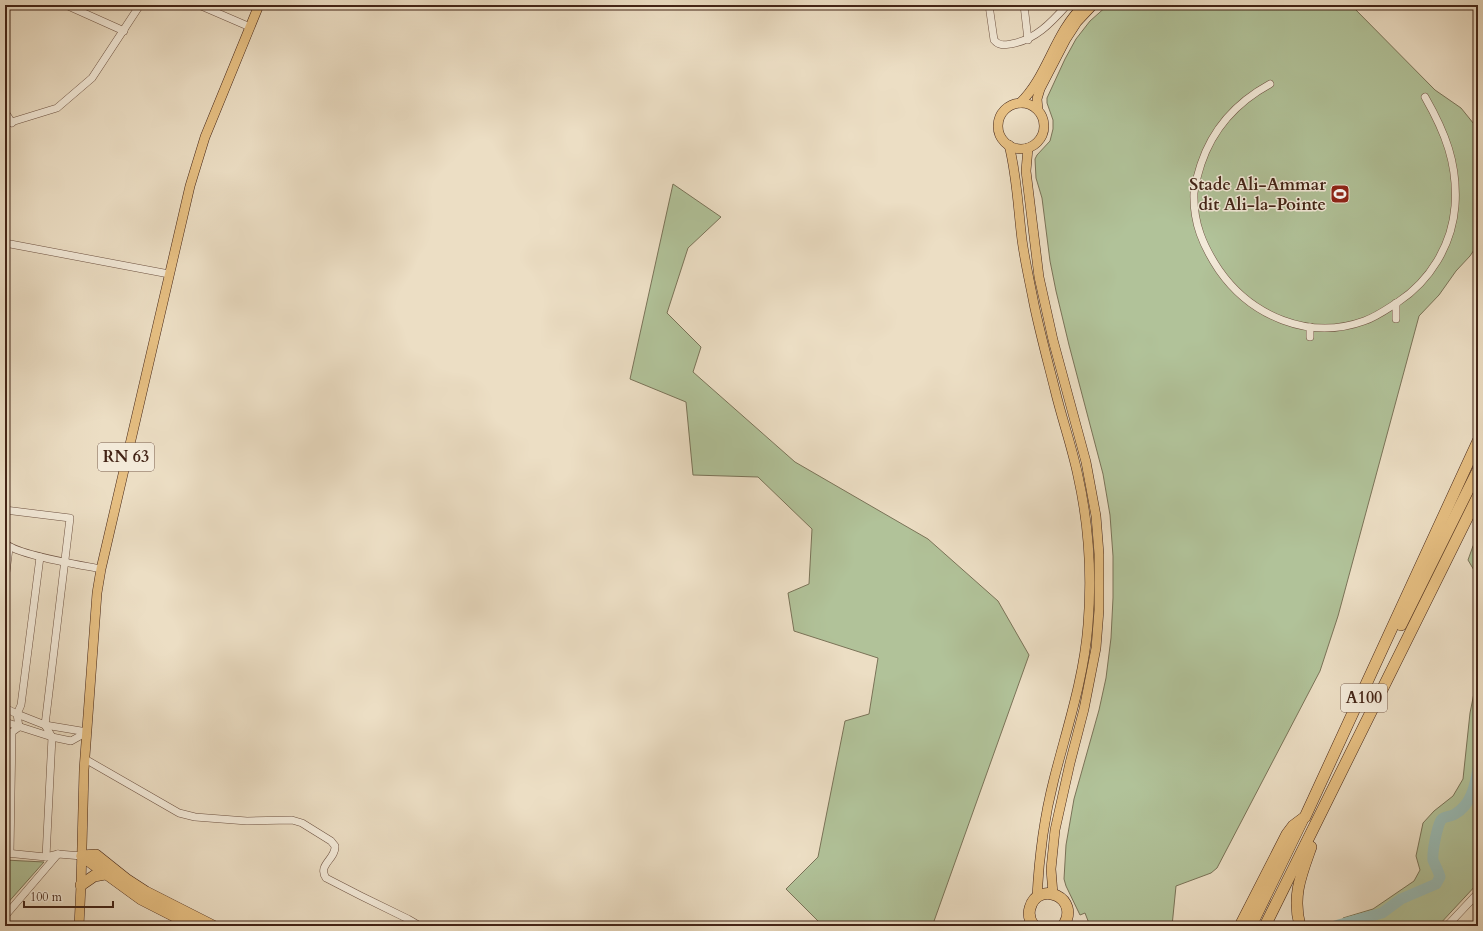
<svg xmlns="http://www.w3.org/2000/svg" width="1483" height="931" font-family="Cardo,serif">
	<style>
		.green { fill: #b1c299; stroke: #7a7358 }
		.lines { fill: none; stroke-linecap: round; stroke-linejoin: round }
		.river { stroke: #99bcb6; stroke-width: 11 }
		.minor-casing { stroke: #6d5242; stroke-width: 8 }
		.major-casing { stroke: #432416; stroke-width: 10 }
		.highway-casing { stroke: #432416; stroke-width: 12 }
		.minor { stroke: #f3ead9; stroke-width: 7 }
		.major { stroke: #e6bf82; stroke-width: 9 }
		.highway { stroke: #e6bf82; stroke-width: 11 }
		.labels { text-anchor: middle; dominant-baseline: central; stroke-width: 3; stroke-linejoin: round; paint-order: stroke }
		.shield { fill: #f3ead9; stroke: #785f50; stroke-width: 1 }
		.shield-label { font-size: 16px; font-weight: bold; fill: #432416 }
		.poi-label { font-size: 17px; font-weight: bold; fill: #432416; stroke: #f3ead9; text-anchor: end }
	</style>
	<rect width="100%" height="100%" fill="#ecdec4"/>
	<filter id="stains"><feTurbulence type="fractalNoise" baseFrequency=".005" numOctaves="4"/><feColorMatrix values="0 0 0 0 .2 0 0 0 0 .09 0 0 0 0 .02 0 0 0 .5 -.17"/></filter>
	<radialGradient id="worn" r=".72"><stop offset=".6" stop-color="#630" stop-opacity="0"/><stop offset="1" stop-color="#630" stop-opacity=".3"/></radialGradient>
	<g class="green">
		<path d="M1108 5H1351L1435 90 1461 108 1478 129V244L1470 256 1456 271 1439 295 1419 316 1338 616 1320 671 1217 868 1211 873 1176 886 1172 926H1090L1085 913 1080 915 1066 886 1064 879 1066 845 1074 799 1099 710 1106 678 1111 638 1113 598V556L1110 515 1103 474 1069 345 1056 291 1050 261 1042 198 1036 178 1035 159 1037 155 1050 141 1053 129V120L1047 103V98L1065 59 1076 39 1090 21Z"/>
		<path d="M673 184 721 217 688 248 667 313 701 347 693 372 795 462 928 539 998 601 1029 655 933 924 930 926H823L786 889 818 857 845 721 869 714 878 658 794 631 788 593 809 584 812 529 758 477 693 475 686 402 630 379Z"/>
		<path d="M1478 538V577L1468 560 1473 546Z"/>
		<path d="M1478 673V883L1438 926H1344L1343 918 1373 909 1414 881 1420 870 1416 856 1423 823 1434 811 1453 796 1463 779 1470 713Z"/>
		<path d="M5 860 44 862 5 906Z"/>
	</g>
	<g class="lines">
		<path class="river" d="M1335 926 1382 913 1401 899 1436 884 1440 877C1439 872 1434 863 1433 860 1432 852 1437 827 1441 820 1444 816 1451 817 1455 814 1471 805 1475 786 1478 769"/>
		<defs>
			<g id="minor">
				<path d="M66 5 124 31"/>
				<path d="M199 5 250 27"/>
				<path d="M989 5 994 40C999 46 1004 45 1011 44 1035 40 1051 23 1067 5"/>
				<path d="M1024 5 1028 40"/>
				<path d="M1270 84C1237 102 1213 128 1201 164 1198 174 1195 183 1194 193 1193 223 1203 246 1219 270 1251 316 1309 341 1364 321 1376 317 1387 309 1398 302 1430 281 1452 245 1455 206 1458 164 1445 132 1425 97"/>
				<path d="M5 112 12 123"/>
				<path d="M5 124 57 108 92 78 140 5"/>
				<path d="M5 243 169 274"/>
				<path d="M1396 319V303"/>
				<path d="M1310 337V327"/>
				<path d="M5 510 70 518 45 725 52 737 46 857"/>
				<path d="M5 543C16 555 81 565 101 569"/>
				<path d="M5 581 9 548"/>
				<path d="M5 708 17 714 45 725 87 732"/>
				<path d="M5 722 52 737 71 741 87 732"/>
				<path d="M85 759 179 813 195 817 247 821 292 820 302 823 331 841 335 846C336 859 317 865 326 878L361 896 408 919 420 926"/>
				<path d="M6 853 46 857 58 854 82 856"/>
				<path d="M10 853 12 732 19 727 17 714 21 705 40 557"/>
				<path d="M5 916 58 854"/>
				<path d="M1447 926 1478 893"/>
			</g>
			<g id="major">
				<path d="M1020 103C1048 76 1054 33 1084 5"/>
				<circle cx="1021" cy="126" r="23"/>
				<path d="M1038 110 1037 99 1040 89 1066 39 1077 22 1093 5"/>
				<path d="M1009 145C1017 176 1018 208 1022 240 1025 262 1030 283 1034 304 1040 333 1048 362 1055 390 1062 419 1072 447 1078 476 1089 525 1092 575 1088 625 1084 678 1067 728 1054 779 1044 818 1039 857 1037 897"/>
				<path d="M1028 148 1026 171 1039 277 1053 340 1086 462 1096 516 1099 554V610L1096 648 1084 709 1070 763 1055 830 1051 869 1053 894"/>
				<path d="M79 926 81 885 84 770 97 593 101 569 190 186 205 137 259 5"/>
			</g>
			<g id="highway">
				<path d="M1401 625 1478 470"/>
				<path d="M82 856 96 855 126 879 146 892 213 926"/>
				<path d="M82 856 141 899 194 926"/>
				<path d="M81 885 94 876 105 874"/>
				<path d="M1034 926C1030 921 1028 915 1030 908 1038 879 1082 898 1063 926"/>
				<path d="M1240 926 1287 834 1293 826 1305 817 1478 441"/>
				<path d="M1251 926 1302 821"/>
				<path d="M1265 926 1478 496"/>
				<path d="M1300 926C1292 896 1301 875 1311 847"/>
			</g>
		</defs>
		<use href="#minor" class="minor-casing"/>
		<use href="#major" class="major-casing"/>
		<use href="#highway" class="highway-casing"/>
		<use href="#minor" class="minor"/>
		<use href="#major" class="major"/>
		<use href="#highway" class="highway"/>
	</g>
	<defs>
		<symbol id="stadium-square" viewBox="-11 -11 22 22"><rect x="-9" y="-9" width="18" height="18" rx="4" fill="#8f2418" stroke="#f3ead9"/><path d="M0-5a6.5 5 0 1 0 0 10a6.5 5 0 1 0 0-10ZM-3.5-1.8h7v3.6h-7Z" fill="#fff"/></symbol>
	</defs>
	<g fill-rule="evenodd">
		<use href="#stadium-square" x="1329" y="183" width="22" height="22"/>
	</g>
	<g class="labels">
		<g class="shield">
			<rect x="98" y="443" width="56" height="28" rx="3"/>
			<rect x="1341" y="684" width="46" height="28" rx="3"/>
		</g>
		<g class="shield-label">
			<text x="126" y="457">RN 63</text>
			<text x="1364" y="698">A100</text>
		</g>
		<g class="poi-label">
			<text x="1326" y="184">Stade Ali-Ammar<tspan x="1326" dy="20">dit Ali-la-Pointe</tspan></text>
		</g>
	</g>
	<rect width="1483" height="931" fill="none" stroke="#ecdec4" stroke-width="20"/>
	<rect x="6" y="6" width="1471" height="919" fill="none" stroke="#432416" stroke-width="2"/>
	<rect x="10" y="10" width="1463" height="911" fill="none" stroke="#432416"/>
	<path d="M24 901v6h89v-6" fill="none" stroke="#432416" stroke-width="2"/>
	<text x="30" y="901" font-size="12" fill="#432416" stroke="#f3ead9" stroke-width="3" paint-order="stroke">100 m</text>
	<rect width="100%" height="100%" filter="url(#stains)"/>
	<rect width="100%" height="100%" fill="url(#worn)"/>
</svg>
